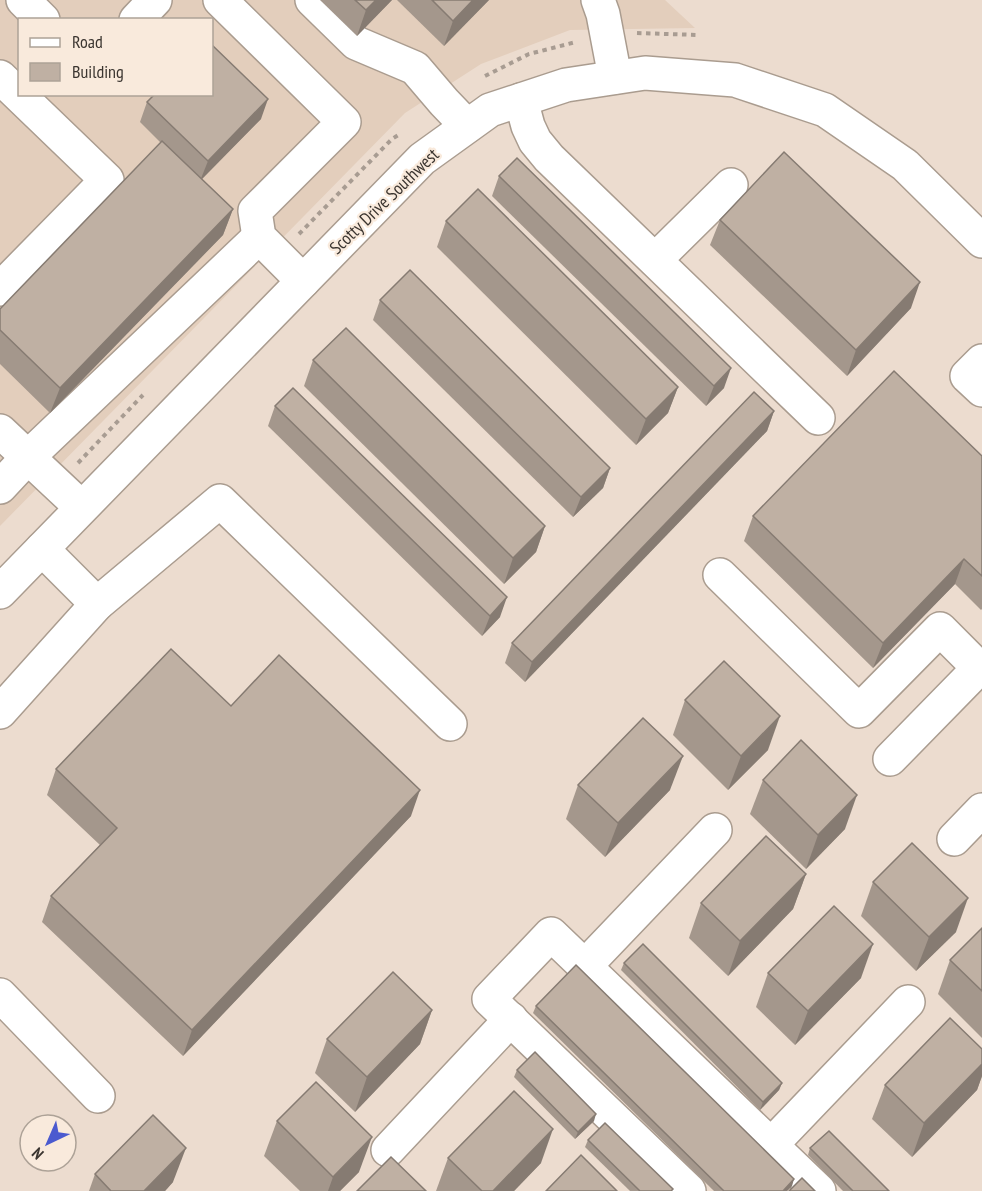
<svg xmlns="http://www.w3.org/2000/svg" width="982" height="1191" font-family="'PT Sans Narrow',sans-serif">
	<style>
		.built { fill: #e3cebc; fill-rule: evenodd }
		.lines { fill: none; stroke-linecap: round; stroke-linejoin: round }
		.minor-casing { stroke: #aa9c8f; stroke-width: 36 }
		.path { stroke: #a89c92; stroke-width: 4; stroke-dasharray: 4.5 4.5; stroke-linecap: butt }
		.minor { stroke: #fff; stroke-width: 33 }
		.wall { fill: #a4978c }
		.shaded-wall { fill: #867b72 }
		.building { fill: #bfb0a3; stroke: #867b72; stroke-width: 1.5 }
		.labels { text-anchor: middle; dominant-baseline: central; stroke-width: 4.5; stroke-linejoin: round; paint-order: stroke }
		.street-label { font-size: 18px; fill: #3b3530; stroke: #f9eadc }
	</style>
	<rect width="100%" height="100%" fill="#ecdccf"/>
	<path class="built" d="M0 0H665L695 28 570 30 481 64 405 113 0 526ZM20 20H212V94H20Z"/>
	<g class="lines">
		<defs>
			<g id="minor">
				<path d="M23 0 43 20"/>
				<path d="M220 0 344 122 255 211 259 237 303 281"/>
				<path d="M312 0 356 43 415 68 444 102 467 126"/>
				<path d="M598 0 603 14 615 77"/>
				<path d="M136 20 155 0"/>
				<path d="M0 77 107 180 0 289"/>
				<path d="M521 100 528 126 535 141 549 158 818 418"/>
				<path d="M655 260 731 185"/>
				<path d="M982 361 967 376 982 390"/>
				<path d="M0 431 81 507"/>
				<path d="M0 487 28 457 259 237"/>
				<path d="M42 549 97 604"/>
				<path d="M720 575 859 711 940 629 979 668 890 759"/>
				<path d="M0 592 422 159 490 110 566 85 645 73 735 80 825 110 905 165 982 241"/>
				<path d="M0 712 97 604 220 501 450 724"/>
				<path d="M954 839 982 810"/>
				<path d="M585 966 715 830"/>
				<path d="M0 995 98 1096"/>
				<path d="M771 1145 908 1002"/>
				<path d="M388 1150 511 1019"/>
				<path d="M689 1191 489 999 551 934 819 1191"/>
			</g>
		</defs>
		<use href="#minor" class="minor-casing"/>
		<g class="path">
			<path d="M637 33 698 35"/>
			<path d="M485 76 529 54 576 42"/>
			<path d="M299 234 392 139 400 134"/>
			<path d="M78 463 143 395"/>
		</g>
		<use href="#minor" class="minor"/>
	</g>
	<g class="wall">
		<path d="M320 0H392L357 36Z"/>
		<path d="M397 0H489L444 46Z"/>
		<path d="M147 102 261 119 202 179 233 209 223 235 50 413 0 364V309L161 143 140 122Z"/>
		<path d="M499 176 724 388 706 406 492 196Z"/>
		<path d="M720 220 911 308 847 376 710 245Z"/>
		<path d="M446 221 678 387 668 413 636 445 437 247Z"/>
		<path d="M380 300 610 468 603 488 573 517 373 320Z"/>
		<path d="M313 360 545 526 536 552 504 584 304 386Z"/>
		<path d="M275 406 500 617 482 636 268 426Z"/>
		<path d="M774 411 767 431 525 682 505 663 512 643Z"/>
		<path d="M982 456V609L981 610 955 584 873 668 744 541 753 516Z"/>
		<path d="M685 700 768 750 728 790 673 735Z"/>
		<path d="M231 706 411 816 183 1056 42 922 51 896 100 845 47 795 56 769Z"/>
		<path d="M763 780 845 829 806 869 750 814Z"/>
		<path d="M578 785 670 790 605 857 566 819Z"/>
		<path d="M806 874 793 909 728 976 689 938 701 903Z"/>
		<path d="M873 882 956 932 916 971 861 916Z"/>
		<path d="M982 928V1038L938 994 950 960Z"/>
		<path d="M624 963 782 1083 779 1090 760 1110 621 970Z"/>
		<path d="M768 973 861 978 795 1045 756 1007Z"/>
		<path d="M536 1006 792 1186 787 1191H714L533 1013Z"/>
		<path d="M432 1010 420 1044 355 1112 315 1073 327 1039Z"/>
		<path d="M982 1049V1076L977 1090 912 1157 872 1119 885 1085Z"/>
		<path d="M517 1070 594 1121 575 1139 514 1077Z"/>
		<path d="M277 1121 359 1172 340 1191H300L264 1156Z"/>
		<path d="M588 1140 673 1189 672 1191H630L585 1147Z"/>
		<path d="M810 1148 889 1191H843L808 1155Z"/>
		<path d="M448 1158 541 1163 514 1191H436Z"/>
		<path d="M95 1174 173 1182 165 1191H89Z"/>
	</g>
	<g class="shaded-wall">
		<path d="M376 0H392L357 36 366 10Z"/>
		<path d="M473 0H489L444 46 453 21Z"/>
		<path d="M268 99 261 119 200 181 208 161Z"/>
		<path d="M233 209 223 235 50 413 60 388Z"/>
		<path d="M920 282 911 308 847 376 856 350Z"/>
		<path d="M731 368 724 388 706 406 714 386Z"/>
		<path d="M678 387 668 413 636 445 646 419Z"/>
		<path d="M774 411 767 431 525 682 532 662Z"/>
		<path d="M610 468 603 488 573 517 581 497Z"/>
		<path d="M545 526 536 552 504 584 513 558Z"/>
		<path d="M964 559 955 584 873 668 883 643Z"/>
		<path d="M507 597 500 617 482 636 490 616Z"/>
		<path d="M780 716 768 750 728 790 741 756Z"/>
		<path d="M683 756 670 790 605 857 618 823Z"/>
		<path d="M420 790 411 816 183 1056 192 1030Z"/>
		<path d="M857 795 845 829 806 869 818 835Z"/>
		<path d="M806 874 793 909 728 976 740 941Z"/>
		<path d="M968 898 956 932 916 971 929 937Z"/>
		<path d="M873 944 861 978 795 1045 808 1011Z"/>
		<path d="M432 1010 420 1044 355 1112 367 1077Z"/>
		<path d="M982 1064V1076L977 1090 912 1157 924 1123Z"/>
		<path d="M782 1083 779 1090 760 1110 763 1102Z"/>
		<path d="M596 1114 594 1121 575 1139 578 1132Z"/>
		<path d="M553 1129 541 1163 514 1191H493Z"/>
		<path d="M372 1137 359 1172 340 1191H328L333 1177Z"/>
		<path d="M186 1148 173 1182 165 1191H144Z"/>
		<path d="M794 1179 792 1186 787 1191H783Z"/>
	</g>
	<g class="building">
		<path d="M355 0H376L366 10Z"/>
		<path d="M432 0H473L453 21Z"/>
		<path d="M212 45 268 99 208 161 147 102 155 94H212Z"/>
		<path d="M162 141 233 209 60 388 0 330V309Z"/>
		<path d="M784 152 920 282 856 350 720 220Z"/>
		<path d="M517 158 731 368 714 386 499 176Z"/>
		<path d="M478 189 678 387 646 419 446 221Z"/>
		<path d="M410 270 610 468 581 497 380 300Z"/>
		<path d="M346 328 545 526 513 558 313 360Z"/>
		<path d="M894 371 982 456V576L964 559 883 643 753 516Z"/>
		<path d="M293 388 507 597 490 616 275 406Z"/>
		<path d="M754 392 774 411 532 662 512 643Z"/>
		<path d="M171 649 231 706 279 655 420 790 192 1030 51 896 117 828 56 769Z"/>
		<path d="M724 661 780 716 741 756 685 700Z"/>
		<path d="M643 718 683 756 618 823 578 785Z"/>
		<path d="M801 740 857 795 818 835 763 780Z"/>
		<path d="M766 836 806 874 740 941 701 903Z"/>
		<path d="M912 843 968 898 929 937 873 882Z"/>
		<path d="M834 906 873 944 808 1011 768 973Z"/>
		<path d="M982 928V991L950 960Z"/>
		<path d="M643 944 782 1083 763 1102 624 963Z"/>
		<path d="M576 965 794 1179 783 1191H724L536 1006Z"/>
		<path d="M393 972 432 1010 367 1077 327 1039Z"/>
		<path d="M950 1018 982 1049V1064L924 1123 885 1085Z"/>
		<path d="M535 1052 596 1114 578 1132 517 1070Z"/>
		<path d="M316 1082 372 1137 333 1177 277 1121Z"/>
		<path d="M514 1091 553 1129 493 1191H482L448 1158Z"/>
		<path d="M153 1115 186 1148 144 1191H111L95 1174Z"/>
		<path d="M605 1123 673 1189 671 1191H640L588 1140Z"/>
		<path d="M829 1131 889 1191H853L810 1148Z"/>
		<path d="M581 1155 617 1191H546Z"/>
		<path d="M391 1157 426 1191H357Z"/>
		<path d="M802 1178 815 1191H789Z"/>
	</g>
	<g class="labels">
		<g class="street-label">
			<text transform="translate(384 201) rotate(-44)">Scotty Drive Southwest</text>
		</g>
	</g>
	<rect x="18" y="18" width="195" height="78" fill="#f9eadc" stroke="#ada297" stroke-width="1.5"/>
	<rect x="30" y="38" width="30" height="9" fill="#ffffff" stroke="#ada297" stroke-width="1.5"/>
	<text x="72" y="48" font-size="18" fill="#3b3530">Road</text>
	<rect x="30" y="63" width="30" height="18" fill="#bfb0a3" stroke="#ada297" stroke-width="1.5"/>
	<text x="72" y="78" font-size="18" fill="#3b3530">Building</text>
	<g transform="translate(48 1143) rotate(224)"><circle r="28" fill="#f9eadc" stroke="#ada297" stroke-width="1.5"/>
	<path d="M0-4.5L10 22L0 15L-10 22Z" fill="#4b5acf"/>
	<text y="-9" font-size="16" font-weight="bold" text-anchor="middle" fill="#3b3530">N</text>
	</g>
</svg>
